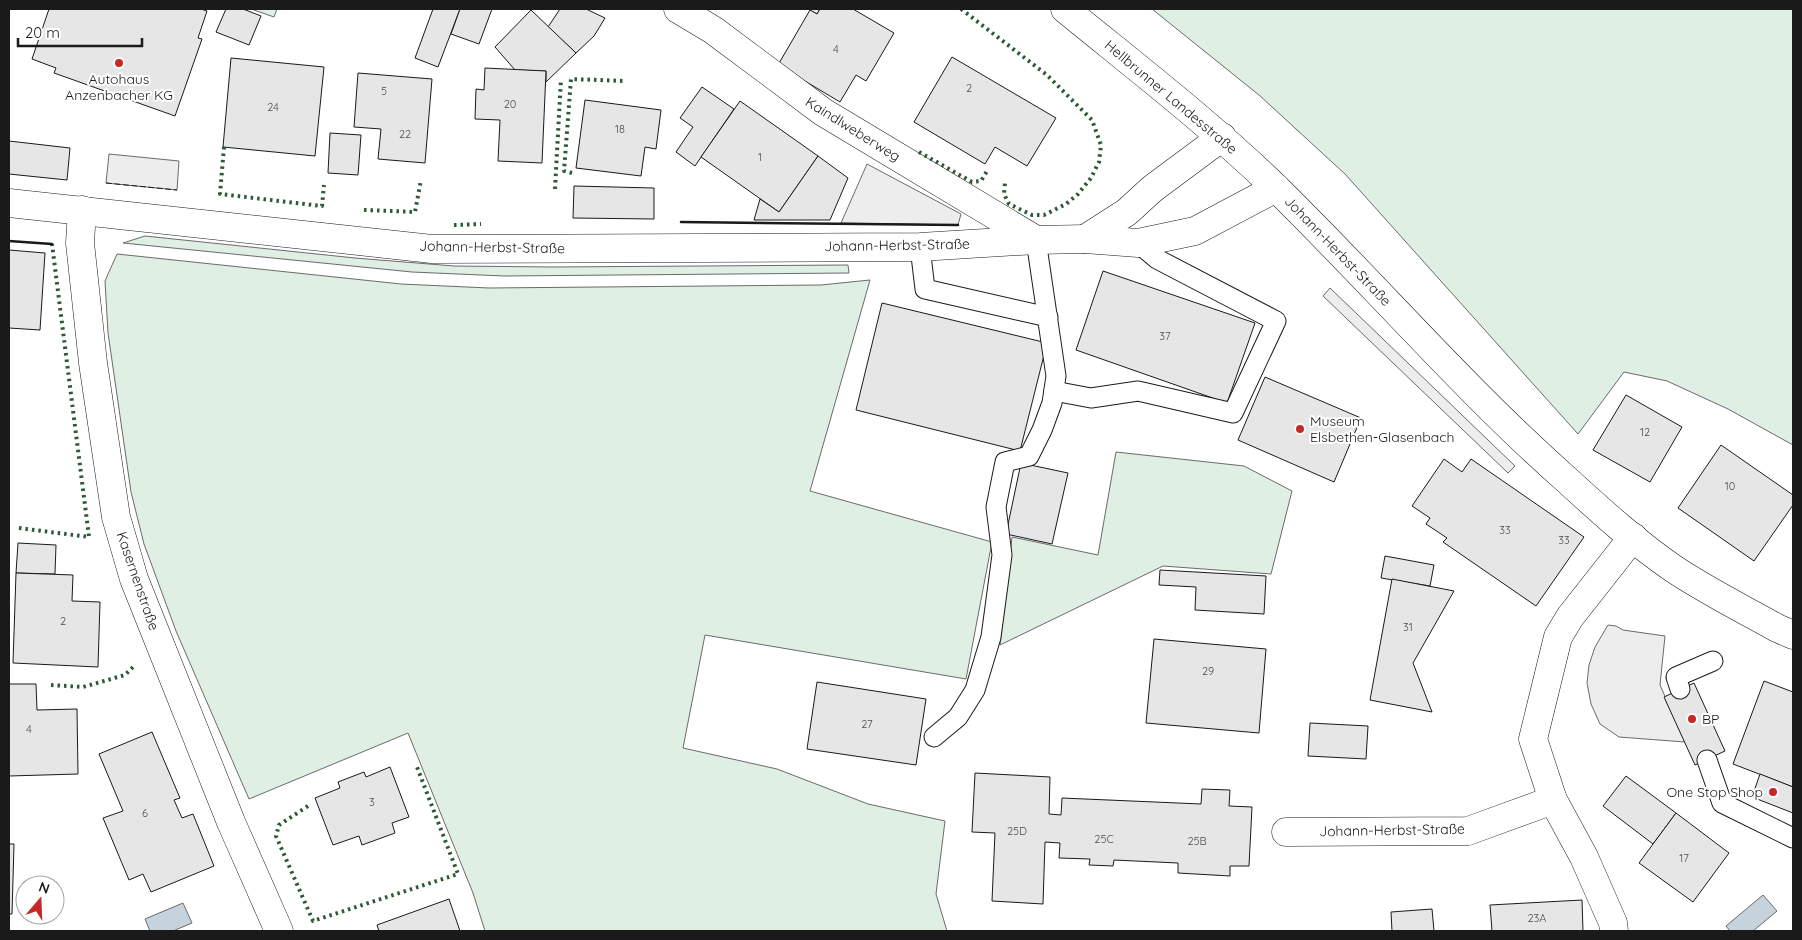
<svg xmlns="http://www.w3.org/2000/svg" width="1802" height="940" font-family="Quicksand,sans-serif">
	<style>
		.green { fill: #e0efe3; stroke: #6a6a6a }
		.parking { fill: #ededed; stroke: #6a6a6a }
		.water { fill: #c6d2dc; stroke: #6a6a6a }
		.building { fill: #e6e6e6; stroke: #1a1a1a }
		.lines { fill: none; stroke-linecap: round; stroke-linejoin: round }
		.lane-casing { stroke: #1a1a1a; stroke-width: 21 }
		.street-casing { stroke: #1a1a1a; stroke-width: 29 }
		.secondary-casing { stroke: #1a1a1a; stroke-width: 29 }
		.lane { stroke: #fff; stroke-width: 19 }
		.street { stroke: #fff; stroke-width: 28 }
		.secondary { stroke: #fff; stroke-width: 28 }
		.hedge { stroke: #2b5a34; stroke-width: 4; stroke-dasharray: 2.5 4; stroke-linecap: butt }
		.fence { stroke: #1a1a1a; stroke-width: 1; stroke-dasharray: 6 2.5; stroke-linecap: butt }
		.wall { stroke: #1a1a1a; stroke-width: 2.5 }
		.poi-dot { fill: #c62828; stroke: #fff; stroke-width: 2 }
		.labels { text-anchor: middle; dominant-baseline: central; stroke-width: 4; stroke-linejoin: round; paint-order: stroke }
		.number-label { font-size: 11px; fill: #4d4d4d }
		.poi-label { font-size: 14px; fill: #1a1a1a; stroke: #fff; text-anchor: start }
		.street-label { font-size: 14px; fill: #1a1a1a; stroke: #fff }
	</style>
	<rect width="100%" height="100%" fill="#fff"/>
	<g class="green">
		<path d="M251 9H277L274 17Z"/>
		<path d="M1152 9H1793V445L1728 409 1667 381 1624 372 1578 434 1345 174 1259 95Z"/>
		<path d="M145 236 355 258 454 266 553 267 848 265 849 273 504 276 412 272 123 243Z"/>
		<path d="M117 254 401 284 489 288 821 285 870 280 810 491 992 542 966 679 705 635 683 748 777 769 868 804 945 821 936 894 947 931H485L473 893 408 733 249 799 176 631 144 544 131 492 108 333 105 281Z"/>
		<path d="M1116 452 1244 466 1292 491 1271 574 1163 566 1000 645 1012 537 1098 555Z"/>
	</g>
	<g class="parking">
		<path d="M109 154 179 161 177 190 106 183Z"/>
		<path d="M867 164 961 214 958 225 841 223Z"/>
		<path d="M1330 288 1515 466 1508 473 1323 296Z"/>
		<path d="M1608 625 1616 626 1623 630 1665 636 1660 685 1685 742 1619 737 1600 724 1591 704 1587 683 1589 665 1595 647Z"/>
	</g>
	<g class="water">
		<path d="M1763 895 1777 911 1753 931H1730L1726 926Z"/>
		<path d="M183 903 192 923 173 931H150L145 919Z"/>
	</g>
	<g class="building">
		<path d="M49 9H201L207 11 198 38 202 39 175 116 54 73 56 68 32 59Z"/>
		<path d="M226 9H243L261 16 249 45 216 32Z"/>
		<path d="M433 9H460L438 67 415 58Z"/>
		<path d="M460 9H492L479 44 451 34Z"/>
		<path d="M560 9H586L605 18 594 36 576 53 548 27Z"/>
		<path d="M808 9H820L817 14Z"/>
		<path d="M820 9H853L894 33 866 81 856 75 840 102 778 65 810 10 817 14Z"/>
		<path d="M531 10 576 53 546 82V71L515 70 495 47Z"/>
		<path d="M952 57 1056 118 1027 166 995 147 985 164 914 122Z"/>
		<path d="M231 58 324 67 315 156 223 147Z"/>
		<path d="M485 68 546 71 542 163 498 161 500 120 475 119 476 89 484 90Z"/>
		<path d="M358 73 432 79 425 163 378 159 381 129 354 127Z"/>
		<path d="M702 87 734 109 695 166 676 152 693 127 680 118Z"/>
		<path d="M585 100 661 110 656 149 645 147 641 176 576 168Z"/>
		<path d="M740 101 818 156 779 212 701 157Z"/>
		<path d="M330 133 361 135 358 175 328 173Z"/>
		<path d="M9 141 70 148 67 180 9 174Z"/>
		<path d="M818 156 848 178 830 220H754L760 199 779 212Z"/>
		<path d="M574 186 654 188V219L573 218Z"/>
		<path d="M9 250 45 253 40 330 9 328Z"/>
		<path d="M1103 271 1255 323 1227 403 1076 350Z"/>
		<path d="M882 303 1047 343 1020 451 856 410Z"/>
		<path d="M1265 377 1361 418 1334 482 1238 440Z"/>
		<path d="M1626 395 1682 427 1650 482 1593 450Z"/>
		<path d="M1721 445 1793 495V505L1754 561 1678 508Z"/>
		<path d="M1444 459 1462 472 1471 459 1584 537 1536 606 1443 542 1447 538 1426 524 1430 518 1412 506Z"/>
		<path d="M1021 463 1068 473 1052 544 1006 534Z"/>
		<path d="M18 543 56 545 55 574 16 573Z"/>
		<path d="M1385 556 1434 565 1430 586 1381 578Z"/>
		<path d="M1160 570 1266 576 1264 614 1195 610 1196 587 1159 585Z"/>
		<path d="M16 573 73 575 72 601 100 602 98 667 13 663Z"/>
		<path d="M1392 579 1454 591 1413 663 1432 712 1370 700Z"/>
		<path d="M1154 639 1266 649 1259 733 1146 723Z"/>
		<path d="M1764 681 1793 692V787L1733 764Z"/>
		<path d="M817 682 926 699 916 765 807 749Z"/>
		<path d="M1694 683 1725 751 1695 765 1664 697Z"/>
		<path d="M9 684H36L37 710 77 709 78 774 9 776Z"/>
		<path d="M1310 723 1368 726 1366 759 1308 756Z"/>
		<path d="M152 732 180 798 174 800 182 818 193 814 214 866 151 892 143 874 129 880 103 818 123 811 99 754Z"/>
		<path d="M390 767 409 817 392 823 395 833 362 845 359 836 333 845 315 798 340 788 338 782 364 772 366 777Z"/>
		<path d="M975 773 1050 777 1049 814 1061 815 1062 798 1201 804 1202 789 1230 790 1229 806 1252 807 1249 866H1230V876L1178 873V863L1114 860 1113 866 1089 865 1090 859 1059 858 1060 843 1045 842 1043 904 992 901 995 833 972 832Z"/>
		<path d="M1760 774 1793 787V813L1752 797Z"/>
		<path d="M1626 776 1676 813 1653 844 1603 806Z"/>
		<path d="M1676 813 1729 853 1693 902 1639 863Z"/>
		<path d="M9 844H14L12 914H9Z"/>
		<path d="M449 899 460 931H379L377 925Z"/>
		<path d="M1582 900 1583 931H1492L1490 905Z"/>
		<path d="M1432 909 1434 931H1392L1391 912Z"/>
	</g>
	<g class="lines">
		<defs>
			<g id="lane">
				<path d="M920 247 925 289 1048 317"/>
				<path d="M1054 391 1091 398 1138 391 1233 413 1276 321 1157 259 1138 243"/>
				<path d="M1680 689 1676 677 1713 661"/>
				<path d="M934 737 958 717 975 690 991 637 1002 555 996 507 1005 462 1029 456 1042 430 1052 403 1056 376 1036 240"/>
				<path d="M1707 760 1722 803 1793 838"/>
			</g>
			<g id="street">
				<path d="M678 9 713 30 823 112 1036 240"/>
				<path d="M9 203 432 249 920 247 1036 240 1085 239 1138 243 1195 231 1276 188"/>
				<path d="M82 210 80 243 93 363 116 517 134 579 231 822 279 931"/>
				<path d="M1085 239 1127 212 1152 189 1222 137"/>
				<path d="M1286 832 1468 831 1553 800"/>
				<path d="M1614 931 1613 923 1584 857 1553 800 1533 739 1558 637 1570 617 1633 537"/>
			</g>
			<path id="secondary" d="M1065 9C1136 67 1209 123 1275 187 1374 284 1464 389 1568 481 1602 512 1636 543 1674 569 1707 591 1743 609 1777 628L1793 635"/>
		</defs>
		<use href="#lane" class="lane-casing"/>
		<use href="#street" class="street-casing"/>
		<use href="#secondary" class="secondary-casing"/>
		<use href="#lane" class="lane"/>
		<use href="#street" class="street"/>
		<use href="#secondary" class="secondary"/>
		<g class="hedge">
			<path d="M961 9 1047 75 1092 120 1101 145 1099 162 1091 178 1078 194 1066 204 1044 215H1032L1009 204 1004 194 1005 183"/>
			<path d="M224 147 220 194 322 206 324 185"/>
			<path d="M919 152 972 182 981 181 987 171"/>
			<path d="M572 173 564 171 571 79 624 81"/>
			<path d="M555 189 561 79"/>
			<path d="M364 210 415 212 421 180"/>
			<path d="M454 225 481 224"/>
			<path d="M19 528 89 537 52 244"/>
			<path d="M9 542H10"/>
			<path d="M51 685 83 687 125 675 134 666"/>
			<path d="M308 806 279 825 276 836 313 921 458 874 417 767"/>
		</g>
		<path class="fence" d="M106 183 177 190"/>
		<g class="wall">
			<path d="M681 222 958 225"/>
			<path d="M9 241 52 244"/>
		</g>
	</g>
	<g class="poi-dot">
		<circle cx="119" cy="63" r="5"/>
		<circle cx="1300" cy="429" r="5"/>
		<circle cx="1692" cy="719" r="5"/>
		<circle cx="1773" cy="792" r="5"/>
	</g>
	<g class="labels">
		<g class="number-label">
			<text x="836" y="49">4</text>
			<text x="969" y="88">2</text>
			<text x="384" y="91">5</text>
			<text x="510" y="104">20</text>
			<text x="273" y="107">24</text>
			<text x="620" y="129">18</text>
			<text x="405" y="134">22</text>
			<text x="760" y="157">1</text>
			<text x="1165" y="336">37</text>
			<text x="1645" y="432">12</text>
			<text x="1730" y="486">10</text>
			<text x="1505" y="530">33</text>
			<text x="1564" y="540">33</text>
			<text x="63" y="621">2</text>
			<text x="1408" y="627">31</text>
			<text x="1208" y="671">29</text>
			<text x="867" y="724">27</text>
			<text x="29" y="729">4</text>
			<text x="372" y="802">3</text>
			<text x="145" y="813">6</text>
			<text x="1017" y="831">25D</text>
			<text x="1104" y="839">25C</text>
			<text x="1197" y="841">25B</text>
			<text x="1684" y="858">17</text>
			<text x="1537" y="918">23A</text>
		</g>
		<g class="poi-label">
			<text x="119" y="79" text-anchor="middle">Autohaus<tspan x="119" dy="16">Anzenbacher KG</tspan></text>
			<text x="1310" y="421">Museum<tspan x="1310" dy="16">Elsbethen-Glasenbach</tspan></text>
			<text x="1702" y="719">BP</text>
			<text x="1763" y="792" text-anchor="end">One Stop Shop</text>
		</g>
		<g class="street-label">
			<text transform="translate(1171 97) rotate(40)">Hellbrunner Landesstraße</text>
			<text transform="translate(853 129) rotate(32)">Kaindlweberweg</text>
			<text transform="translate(897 245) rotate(-1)">Johann-Herbst-Straße</text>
			<text transform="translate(492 247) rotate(1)">Johann-Herbst-Straße</text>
			<text transform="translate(1338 251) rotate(46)">Johann-Herbst-Straße</text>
			<text transform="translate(138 581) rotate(71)">Kasernenstraße</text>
			<text transform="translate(1392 830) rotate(-1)">Johann-Herbst-Straße</text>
		</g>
	</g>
	<rect width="1802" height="940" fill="none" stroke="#1a1a1a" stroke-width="20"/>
	<g transform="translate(40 900) rotate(19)"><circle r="24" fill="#ffffff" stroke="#a3a3a3"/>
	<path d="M0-4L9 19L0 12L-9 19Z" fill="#c62828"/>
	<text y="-8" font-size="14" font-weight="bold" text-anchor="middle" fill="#1a1a1a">N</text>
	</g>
	<path d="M18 38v8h124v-8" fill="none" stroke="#1a1a1a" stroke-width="2.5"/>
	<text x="25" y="38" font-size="15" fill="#1a1a1a" stroke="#ffffff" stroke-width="4" paint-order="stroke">20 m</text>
</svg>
